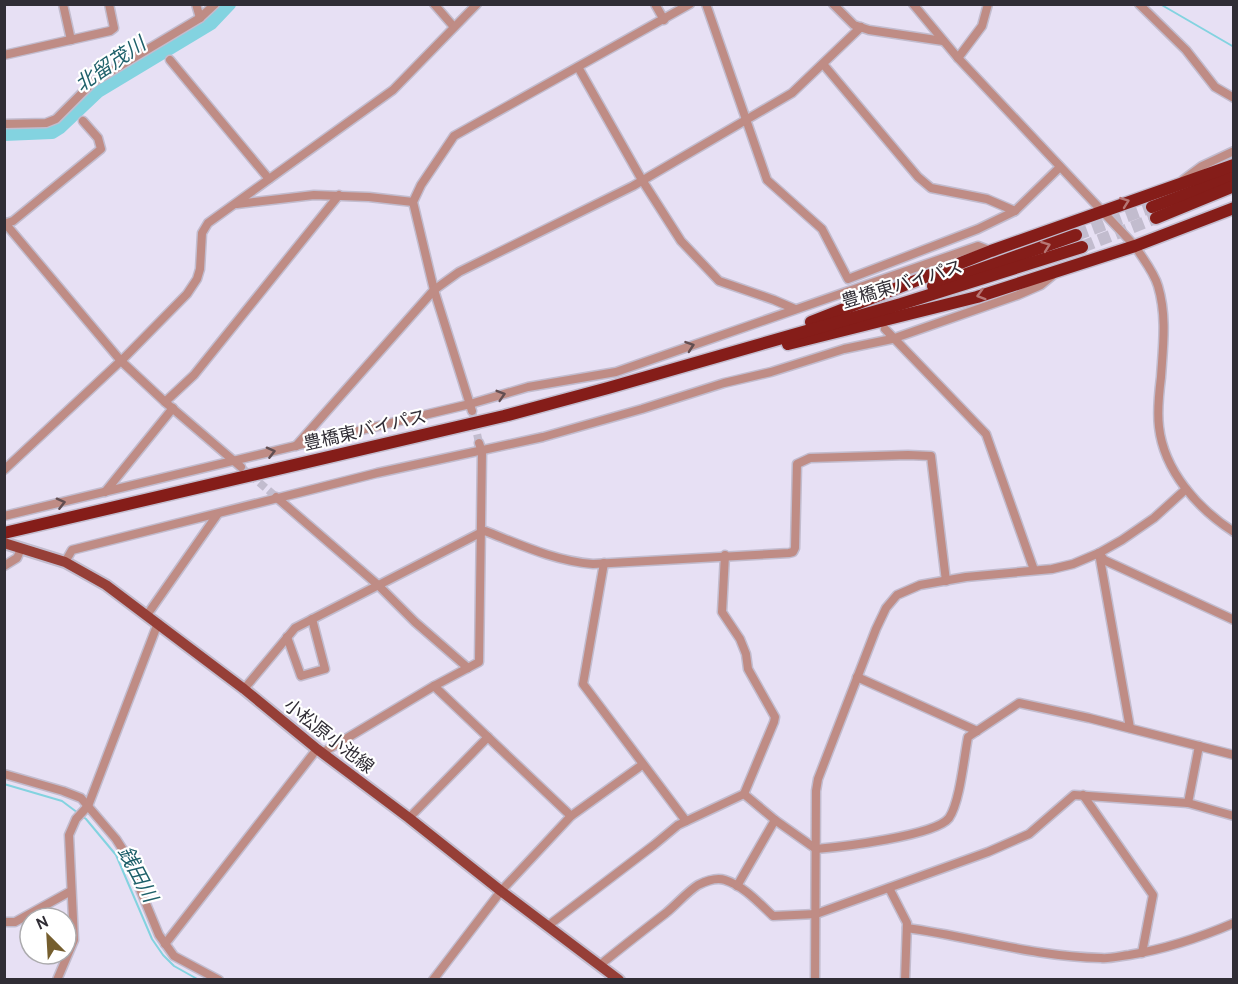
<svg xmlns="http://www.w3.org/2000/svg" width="1238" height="984" font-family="Cabin,'Noto Sans JP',sans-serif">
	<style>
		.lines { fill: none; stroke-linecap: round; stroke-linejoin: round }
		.stream { stroke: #83d3e0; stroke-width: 2 }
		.river { stroke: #83d3e0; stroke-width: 14 }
		.minor-tunnel { stroke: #c2bcce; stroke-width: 8; stroke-dasharray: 8 4; stroke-linecap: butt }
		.highway-tunnel { stroke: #c2bcce; stroke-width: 12; stroke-dasharray: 12 6; stroke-linecap: butt }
		.minor-casing { stroke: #c2bcce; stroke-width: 11 }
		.major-casing { stroke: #c2bcce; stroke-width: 14 }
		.highway-casing { stroke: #c2bcce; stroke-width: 15 }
		.minor { stroke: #bf8c85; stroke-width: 8 }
		.major { stroke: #963f37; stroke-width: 10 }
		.highway { stroke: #851d19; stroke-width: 12 }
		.oneway { stroke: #b67775 }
		.oneway2 { stroke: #624e51 }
		.labels { text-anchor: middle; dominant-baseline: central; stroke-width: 4.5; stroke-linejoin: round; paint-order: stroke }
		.street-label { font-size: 18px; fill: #302d35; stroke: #fff }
		.water-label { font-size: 20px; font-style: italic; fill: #1e606a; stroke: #fff }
	</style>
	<rect width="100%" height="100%" fill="#e7e0f4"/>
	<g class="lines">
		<g class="stream">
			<path d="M1160 4 1234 47"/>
			<path d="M4 784 62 801 86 819 116 855 152 939 163 955 174 966 199 980"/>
		</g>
		<path class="river" d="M4 134 52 132 60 127 98 91 211 23 229 4"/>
		<g class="minor-tunnel">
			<path d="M472 411 479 443"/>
			<path d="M241 467 274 495"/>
		</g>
		<g class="highway-tunnel">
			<path d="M1076 235 1152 207"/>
			<path d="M1082 247 1156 218"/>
		</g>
		<defs>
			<g id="minor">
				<path d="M63 4 71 40"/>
				<path d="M196 4 200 18"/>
				<path d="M434 4 454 27"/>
				<path d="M655 4 664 20"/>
				<path d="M706 4 767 180 822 229 848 279 978 229 1015 211"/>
				<path d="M833 4 854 25 869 30 943 41"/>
				<path d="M913 4 958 58 1135 246C1143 259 1154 272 1158 286 1167 316 1163 346 1161 377 1159 393 1157 411 1159 427 1164 471 1198 509 1234 532"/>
				<path d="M1139 4 1186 50 1215 87 1234 98"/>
				<path d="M4 55 110 31 114 28 109 4"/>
				<path d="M958 58 982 26 988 4"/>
				<path d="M170 60 269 179"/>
				<path d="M823 64 918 177 931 188 987 199 1015 211 1060 167"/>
				<path d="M578 67 642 180 681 241 719 281 774 300 795 309"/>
				<path d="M4 124 46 123 56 119 93 82 200 18 215 4"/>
				<path d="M1183 180 1202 166 1234 151"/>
				<path d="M237 204 314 195 369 197 413 202"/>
				<path d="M4 222 121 361 165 402 241 467"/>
				<path d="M4 224 13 221 101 149 98 138 83 121"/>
				<path d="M885 329 986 434 1034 570"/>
				<path d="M165 402 194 375 339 195"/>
				<path d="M472 411 434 290 413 202 421 185 454 136 690 4"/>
				<path d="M296 446 434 290 459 272 633 186 792 93 861 27"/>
				<path d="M4 470 125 357 187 294 197 279 200 269 202 233 208 223 393 90 477 4"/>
				<path d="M105 492 173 408"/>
				<path d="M276 497 378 585 415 622 468 668"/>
				<path d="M4 516 470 404 528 387 616 372 978 246 991 251"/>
				<path d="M1099 553 1130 728"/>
				<path d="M1100 554 1104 560 1234 620"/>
				<path d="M65 562 72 550 377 473 543 437 642 409 724 383 771 372 844 349 892 339 1018 295 1041 285 1052 276"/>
				<path d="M604 563 583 684 686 821"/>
				<path d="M4 566 17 558 21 549"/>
				<path d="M147 615 217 515"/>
				<path d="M287 637 301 676 325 669 312 619"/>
				<path d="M857 677 977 731"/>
				<path d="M434 686 571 816"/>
				<path d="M244 689 295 628 480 533 485 531C521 545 555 561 593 564L789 553 793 552 795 548 797 464 810 458 908 455 931 456 946 581"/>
				<path d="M322 753 434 686 479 662 482 452 479 443"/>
				<path d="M4 774 63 791 81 798 116 839 125 853 159 935 174 956 219 980"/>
				<path d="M744 794 775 820 816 849C840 847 935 836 949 818 960 802 964 757 968 737L1019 703 1089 718 1234 755"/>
				<path d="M1083 795 1153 895 1142 953"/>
				<path d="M1188 803 1199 746"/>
				<path d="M409 818 488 737"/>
				<path d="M737 886 775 820"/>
				<path d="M889 888 907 923 905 980"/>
				<path d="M4 922H15L71 891"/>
				<path d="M549 925 654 845 678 825 744 794 774 722 775 717 748 669 746 654 740 639 722 612 725 555"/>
				<path d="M907 928C972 937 1035 957 1101 958 1110 959 1120 956 1129 955 1166 949 1199 938 1234 923"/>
				<path d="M165 944 317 749"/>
				<path d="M600 965C622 947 644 930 666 913 677 904 687 892 698 885 706 881 716 877 725 880 744 886 759 903 773 916L816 914 988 852 1029 834 1074 795 1188 803 1234 816"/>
				<path d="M57 980 74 940 69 835 76 819 88 806 158 623"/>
				<path d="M433 980 501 891 571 816 642 765"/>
				<path d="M815 980 816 791 818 779 876 629 886 608 897 595 920 585 966 577 1052 569 1073 564 1099 553 1122 540 1154 518 1186 489"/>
			</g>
			<path id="major" d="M4 543 65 562 106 585 244 689 317 749 409 818 501 891 619 980"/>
			<g id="highway">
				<path d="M1152 207 1234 176"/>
				<path d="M1156 218 1234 186"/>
				<path d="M933 286 1076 235"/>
				<path d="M811 322 991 251 1234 165"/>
				<path d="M788 344 977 297 1135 246 1234 208"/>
				<path d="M4 533 504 416 608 388 901 304 1082 247"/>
			</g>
		</defs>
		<use href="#minor" class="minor-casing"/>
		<use href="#major" class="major-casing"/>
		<use href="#highway" class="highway-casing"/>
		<use href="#minor" class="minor"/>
		<use href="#major" class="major"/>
		<use href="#highway" class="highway"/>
	</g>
	<defs><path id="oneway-chevron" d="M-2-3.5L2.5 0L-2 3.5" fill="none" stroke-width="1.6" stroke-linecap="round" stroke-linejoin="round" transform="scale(1.5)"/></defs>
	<g class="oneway">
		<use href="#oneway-chevron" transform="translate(1125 202) rotate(-20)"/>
		<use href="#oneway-chevron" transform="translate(1046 246) rotate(-20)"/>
		<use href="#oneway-chevron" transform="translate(981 295) rotate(164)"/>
	</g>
	<g class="oneway2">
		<use href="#oneway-chevron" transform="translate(690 346) rotate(-19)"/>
		<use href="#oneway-chevron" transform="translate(501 395) rotate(-17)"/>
		<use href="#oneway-chevron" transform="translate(271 452) rotate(-14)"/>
		<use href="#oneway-chevron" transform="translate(61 503) rotate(-14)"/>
	</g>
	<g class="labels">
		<g class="street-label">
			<text transform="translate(902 284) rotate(-17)">豊橋東バイパス</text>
			<text transform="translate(365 430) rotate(-13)">豊橋東バイパス</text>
			<text transform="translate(329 736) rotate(38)">小松原小池線</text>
		</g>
		<g class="water-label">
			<text transform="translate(110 64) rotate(-34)">北留茂川</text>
			<text transform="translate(138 874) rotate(62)">銭田川</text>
		</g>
	</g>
	<rect width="1238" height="984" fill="none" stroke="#302d35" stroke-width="12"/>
	<g transform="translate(48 936) rotate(336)"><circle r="28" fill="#ffffff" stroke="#acabae" stroke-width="1.5"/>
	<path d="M0-4.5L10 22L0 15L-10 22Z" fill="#755e2e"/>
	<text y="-9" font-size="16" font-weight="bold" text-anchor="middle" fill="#302d35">N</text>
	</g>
</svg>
